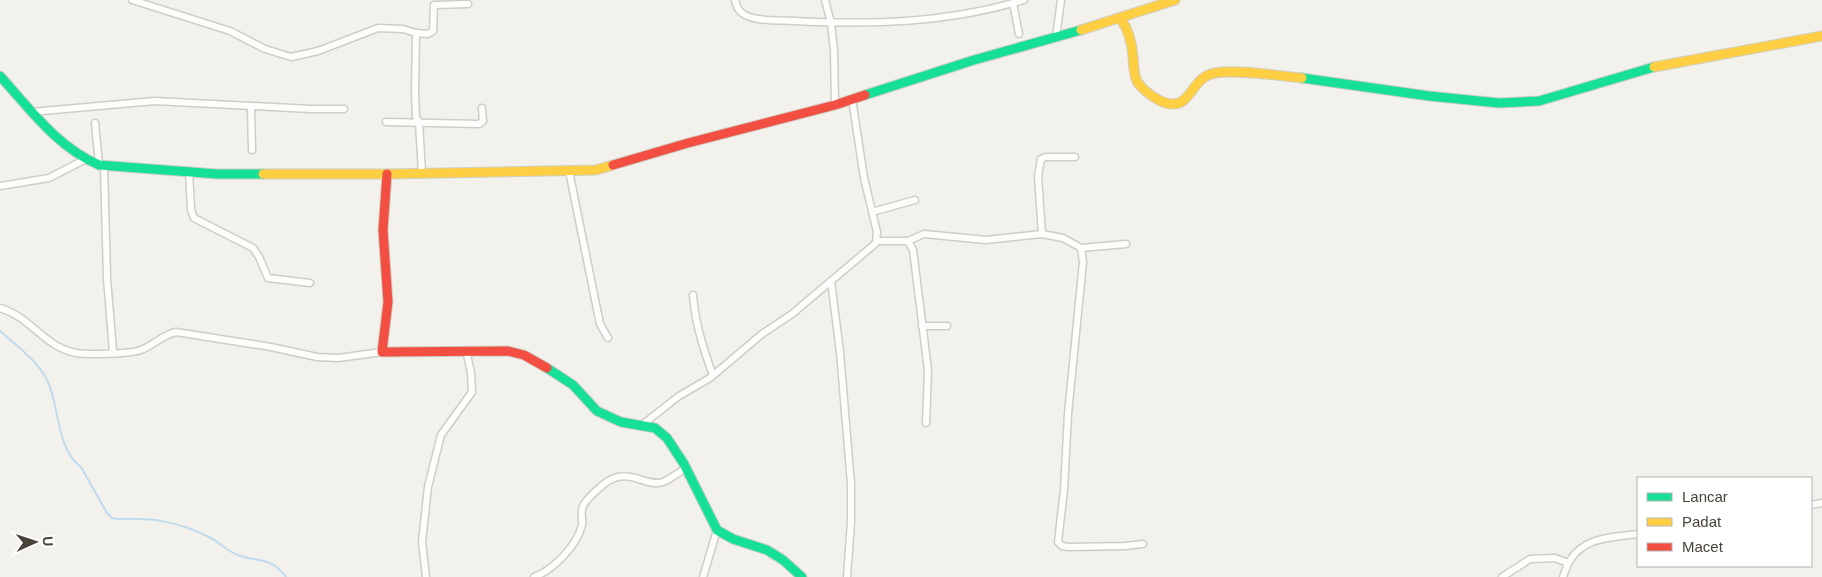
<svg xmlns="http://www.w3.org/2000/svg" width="1822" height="577" font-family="Helvetica,sans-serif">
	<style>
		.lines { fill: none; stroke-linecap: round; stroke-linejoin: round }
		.stream { stroke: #c0daed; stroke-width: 2 }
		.street-casing { stroke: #cecdc8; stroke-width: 9 }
		.fast-casing { stroke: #d0cec3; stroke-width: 11 }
		.slow-casing { stroke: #d0cec3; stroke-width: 11 }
		.jam-casing { stroke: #d0cec3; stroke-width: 11 }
		.street { stroke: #fdfdfc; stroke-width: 6 }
		.fast { stroke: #16e098; stroke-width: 9 }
		.slow { stroke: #ffcf43; stroke-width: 9 }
		.jam { stroke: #f24e42; stroke-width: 9 }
	</style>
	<rect width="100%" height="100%" fill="#f2f1ec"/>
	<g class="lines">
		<path class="stream" d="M0 331C17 346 38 361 48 382 60 409 56 448 81 467L107 513 112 518 119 519C154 518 176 521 209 537 219 542 227 551 238 555 260 563 270 556 286 577"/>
		<defs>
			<g id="street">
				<path d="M132 0 230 31 265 49 291 57 318 51 378 28 403 29 416 33"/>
				<path d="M735 0C736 5 738 10 742 13 753 22 780 20 794 21 874 25 947 23 1024 0"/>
				<path d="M825 0 831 23 834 50 835 105"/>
				<path d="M1013 3 1019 34"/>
				<path d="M1056 37 1061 0"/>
				<path d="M251 106 252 150"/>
				<path d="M31 112 155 101 311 109H344"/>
				<path d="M386 122 479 124 483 121 482 108"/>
				<path d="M95 123 99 165"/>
				<path d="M104 166 107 278 113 352"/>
				<path d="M189 171 191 210 194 218 253 248 259 257 268 278 310 283"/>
				<path d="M569 171 600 324 608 338"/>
				<path d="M422 173 419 122 416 117 415 94 416 33 428 34 433 31 434 5 468 4"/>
				<path d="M0 186 49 178 84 160"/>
				<path d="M872 212 915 200"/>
				<path d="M1042 234 1038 176 1041 159 1046 157H1075"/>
				<path d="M877 241H908L913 250 928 370 926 423"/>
				<path d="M908 241 924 234 986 240 1042 234 1063 238 1081 248 1083 262 1068 414 1064 490 1058 542 1062 546 1068 547 1125 546 1143 544"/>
				<path d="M1081 248 1126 244"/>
				<path d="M831 281 840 352 851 484V522L847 577"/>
				<path d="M693 295C695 323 703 349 713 375"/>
				<path d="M0 308C24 315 37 334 57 346 63 349 70 352 76 353 88 355 130 354 141 350 154 345 162 335 176 332L271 347 317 357 338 358 382 352"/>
				<path d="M922 326H947"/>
				<path d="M642 425 679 396 710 378 762 334 792 314 876 243 877 232 864 178 852 99"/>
				<path d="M1811 505 1822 503"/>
				<path d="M426 577 422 542 428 487 441 435 472 392 471 373 466 350"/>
				<path d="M534 577C553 570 577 546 582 525 583 519 580 512 583 506 587 498 597 490 604 484 628 465 645 488 663 482 671 479 679 472 686 468"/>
				<path d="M703 577 717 530"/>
				<path d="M1502 577 1530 559 1555 558 1568 563"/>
				<path d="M1563 577C1565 572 1566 567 1569 562 1583 537 1612 537 1638 534"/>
			</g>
			<g id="fast">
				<path d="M0 76C30 109 57 147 99 165L217 174H263"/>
				<path d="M1302 78 1429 96 1499 103 1539 101 1654 67"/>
				<path d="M865 95 974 60 1081 30"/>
				<path d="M547 368 573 385 597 411 621 422 655 428 667 438 684 464 717 530 733 539 767 550 783 560 802 577"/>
			</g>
			<g id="slow">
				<path d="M1120 18C1129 30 1132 42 1133 57 1134 66 1133 75 1138 83 1147 94 1170 112 1184 100 1195 90 1198 76 1215 73 1237 69 1279 76 1302 78"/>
				<path d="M1081 30 1175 0"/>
				<path d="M1654 67 1822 36"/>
				<path d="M263 174H387L596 170 613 165"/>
			</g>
			<g id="jam">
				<path d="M613 165 688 143 835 105 865 95"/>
				<path d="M387 174 383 230 388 302 382 352 508 351 524 355 547 368"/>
			</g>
		</defs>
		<use href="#street" class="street-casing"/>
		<use href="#fast" class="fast-casing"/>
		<use href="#slow" class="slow-casing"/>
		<use href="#jam" class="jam-casing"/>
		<use href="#street" class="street"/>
		<use href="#fast" class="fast"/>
		<use href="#slow" class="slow"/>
		<use href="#jam" class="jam"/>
	</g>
	<rect x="1637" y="477" width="175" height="90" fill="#ffffff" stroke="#b6b4b0"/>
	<rect x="1647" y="493" width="25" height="8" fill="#16e098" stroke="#b6b4b0"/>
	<text x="1682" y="502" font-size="15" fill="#484339">Lancar</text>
	<rect x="1647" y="518" width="25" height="8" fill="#ffcf43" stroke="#b6b4b0"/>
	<text x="1682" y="527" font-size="15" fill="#484339">Padat</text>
	<rect x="1647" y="543" width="25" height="8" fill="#f24e42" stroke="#b6b4b0"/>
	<text x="1682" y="552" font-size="15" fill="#484339">Macet</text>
	<g transform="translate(35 542) rotate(87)" stroke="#ffffff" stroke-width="4" paint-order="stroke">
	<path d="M0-4L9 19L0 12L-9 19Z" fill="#484339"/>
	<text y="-8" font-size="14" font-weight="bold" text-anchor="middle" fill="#484339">U</text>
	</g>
</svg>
